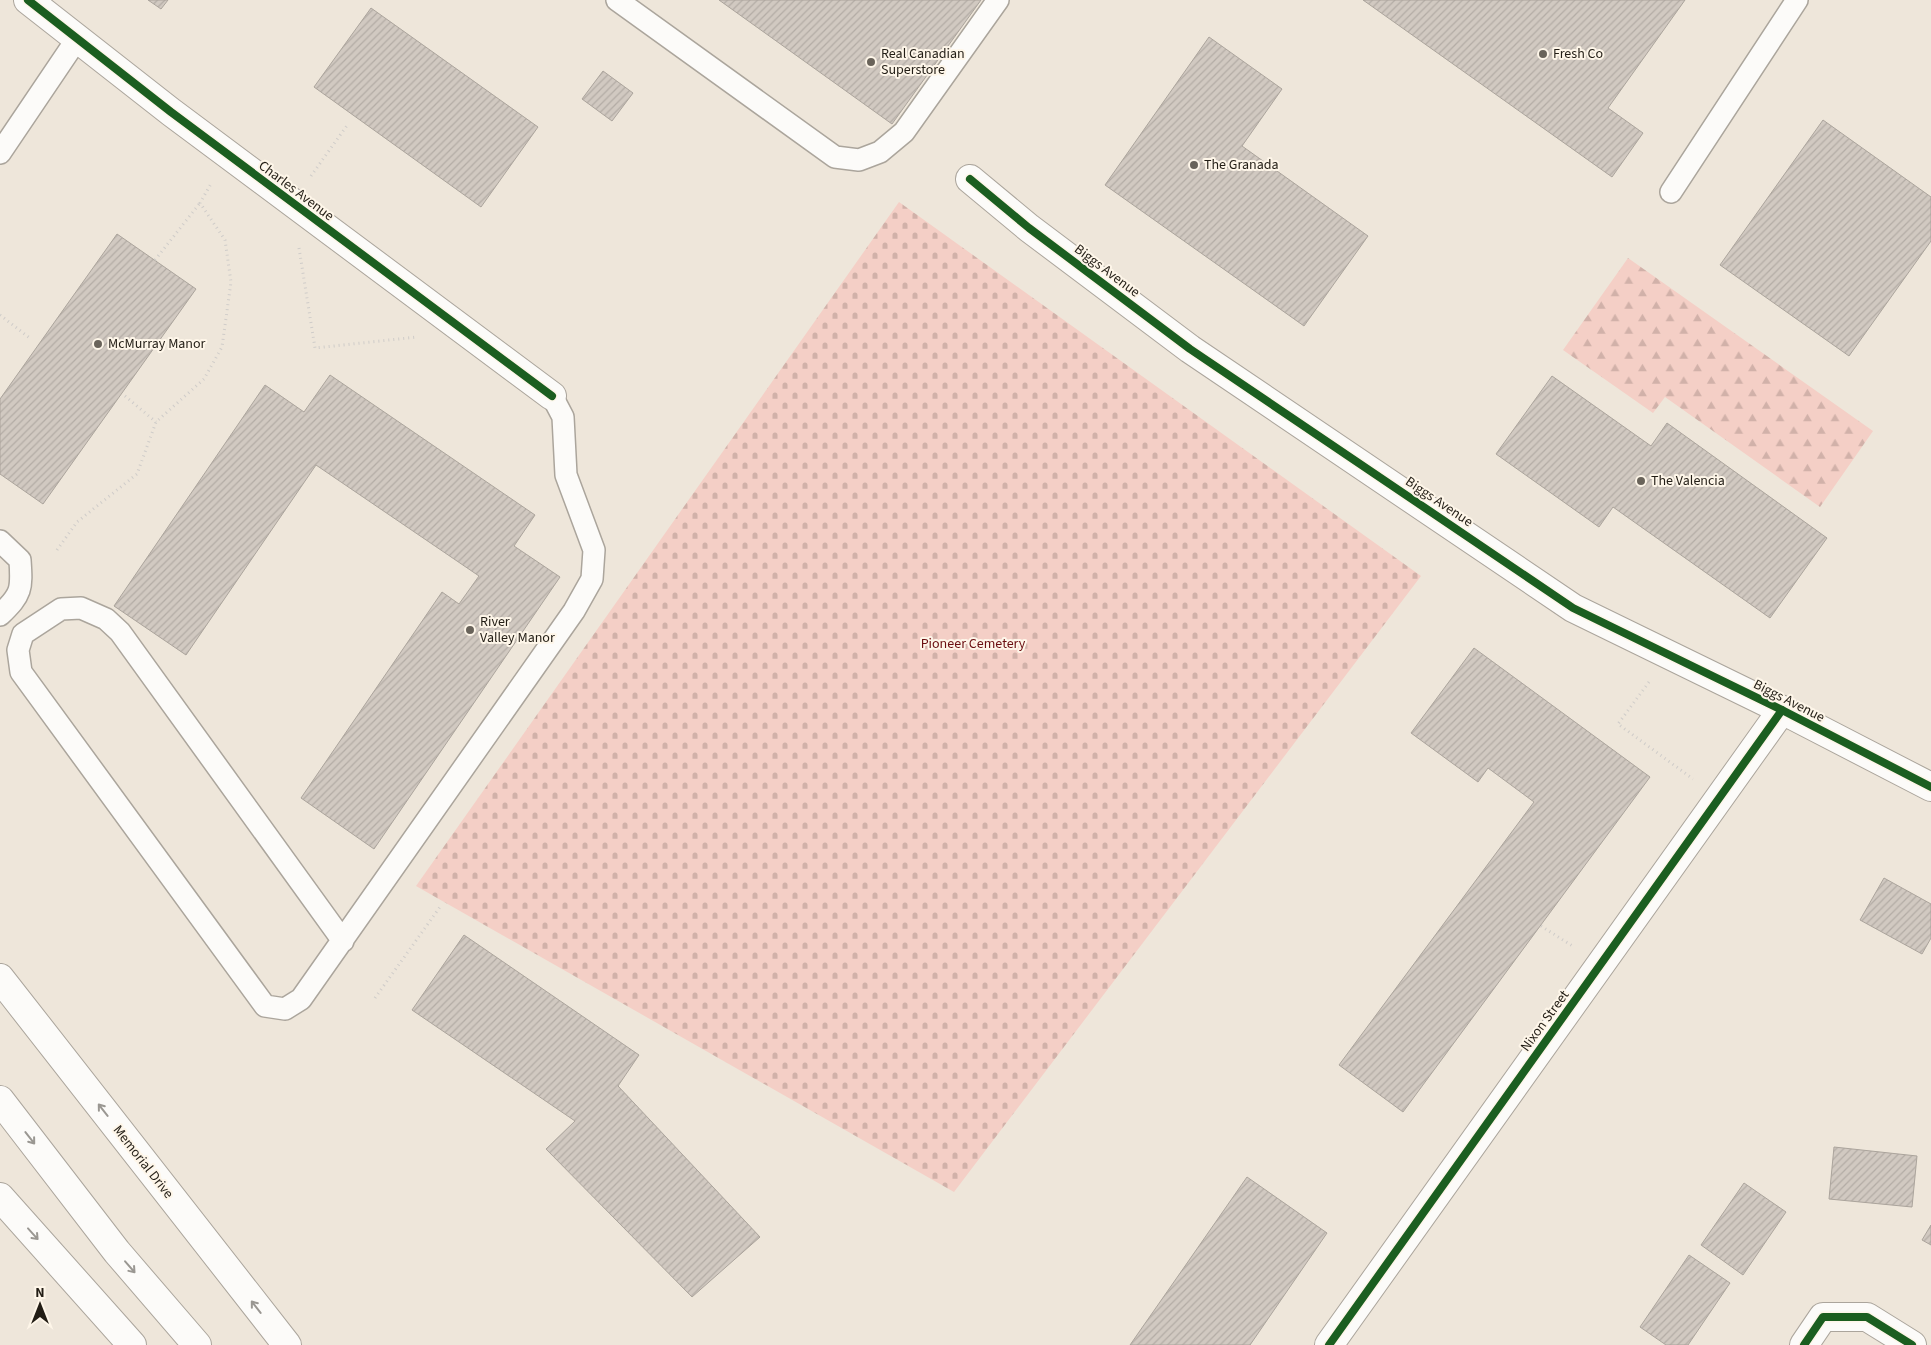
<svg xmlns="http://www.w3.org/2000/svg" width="1931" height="1345" font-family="'Source Sans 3',sans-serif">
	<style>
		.forest { fill: url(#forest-firs) }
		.cemetery { fill: url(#cemetery-stones) }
		.building { fill: url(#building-hatch); stroke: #aba49c }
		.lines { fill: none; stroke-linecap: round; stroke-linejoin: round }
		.lane-casing { stroke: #aba59c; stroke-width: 24 }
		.street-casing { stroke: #aba59c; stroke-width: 30 }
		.highway-casing { stroke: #aba59c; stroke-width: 30 }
		.path { stroke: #cfccc9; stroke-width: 3; stroke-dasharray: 1 4; stroke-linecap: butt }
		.lane { stroke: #fcfbf9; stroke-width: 21 }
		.street { stroke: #fcfbf9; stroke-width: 28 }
		.highway { stroke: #fcfbf9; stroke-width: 28 }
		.cycleway-casing { stroke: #fef6e9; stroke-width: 11 }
		.cycleway { stroke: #1b5e20; stroke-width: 8 }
		.oneway { stroke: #9a9792 }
		.poi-dot { fill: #69635a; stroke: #fef6e9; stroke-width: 2 }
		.labels { text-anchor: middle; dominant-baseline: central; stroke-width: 4; stroke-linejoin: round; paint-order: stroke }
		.poi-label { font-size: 14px; fill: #221d15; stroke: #fef6e9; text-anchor: start }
		.street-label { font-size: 14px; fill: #221d15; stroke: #fef6e9 }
		.park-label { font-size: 14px; fill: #6a0e10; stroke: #fef6e9 }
	</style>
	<defs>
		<pattern id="forest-firs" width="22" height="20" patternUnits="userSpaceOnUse" patternTransform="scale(1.25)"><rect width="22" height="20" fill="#f4cfc6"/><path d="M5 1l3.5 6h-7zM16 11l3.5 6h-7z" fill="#d1b1a9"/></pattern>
		<pattern id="cemetery-stones" width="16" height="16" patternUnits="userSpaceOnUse" patternTransform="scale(1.25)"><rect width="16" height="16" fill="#f4cfc6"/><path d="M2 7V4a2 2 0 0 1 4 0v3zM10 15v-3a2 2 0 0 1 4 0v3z" fill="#d1b1a9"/></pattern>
		<pattern id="building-hatch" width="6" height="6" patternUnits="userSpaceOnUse" patternTransform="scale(1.25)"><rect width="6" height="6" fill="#d1c9c1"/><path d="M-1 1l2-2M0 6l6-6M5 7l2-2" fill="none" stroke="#b3aca5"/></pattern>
	</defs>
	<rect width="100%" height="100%" fill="#eee6da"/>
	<path class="forest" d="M1628 258 1873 431 1820 507 1665 397 1653 413 1563 350Z"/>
	<path class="cemetery" d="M899 202 1421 576 954 1192 416 886Z"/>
	<g class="building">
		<path d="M148 0H168L161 9Z"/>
		<path d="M719 0H981L892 124Z"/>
		<path d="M1363 0H1685L1608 108 1643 133 1612 177Z"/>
		<path d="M371 8 538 127 481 207 314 87Z"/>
		<path d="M1209 37 1282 89 1242 146 1368 236 1304 326 1105 185Z"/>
		<path d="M603 71 633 93 612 121 582 99Z"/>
		<path d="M1823 120 1931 197V241L1849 356 1720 265Z"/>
		<path d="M117 234 196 289 43 504 0 474V399Z"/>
		<path d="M330 375 535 515 514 546 560 577 374 849 301 798 442 592 459 604 479 576 316 465 186 655 114 606 265 385 304 412Z"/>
		<path d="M1552 376 1651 446 1667 423 1827 538 1770 618 1613 507 1599 527 1496 454Z"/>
		<path d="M1474 648 1650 777 1403 1112 1339 1065 1534 802 1488 768 1478 782 1411 733Z"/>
		<path d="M1884 878 1931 904V938L1922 954 1860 920Z"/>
		<path d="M464 935 639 1055 618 1086 760 1237 692 1297 546 1149 575 1121 412 1010Z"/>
		<path d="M1834 1147 1917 1156 1912 1207 1829 1199Z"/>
		<path d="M1247 1177 1327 1233 1250 1345H1130Z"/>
		<path d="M1744 1183 1786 1212 1743 1275 1701 1245Z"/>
		<path d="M1931 1225V1245L1922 1240Z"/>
		<path d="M1689 1255 1730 1283 1688 1345H1666L1640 1327Z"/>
	</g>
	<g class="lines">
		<defs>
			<g id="lane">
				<path d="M617 0 835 157 859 160 880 152 904 132 998 0"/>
				<path d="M0 153 77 39"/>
				<path d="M1671 192 1797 0"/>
				<path d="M0 541 20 560C22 589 22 594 0 615"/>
				<path d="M343 941 120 632 106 619 81 608 61 609 23 634 18 650 21 672 265 1006 285 1009 301 999 574 611 592 579 594 550 566 475 563 417 552 396"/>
			</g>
			<g id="street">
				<path d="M28 0 171 112 552 396"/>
				<path d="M970 179 1029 228 1190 349 1573 608 1782 710 1931 787"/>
				<path d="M1329 1345 1782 710"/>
				<path d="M1804 1345 1823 1317H1867L1912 1345"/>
			</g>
			<g id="highway">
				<path d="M0 978 287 1345"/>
				<path d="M0 1100 117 1252 197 1345"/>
				<path d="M0 1197 132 1345"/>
			</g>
		</defs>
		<use href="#lane" class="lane-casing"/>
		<use href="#street" class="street-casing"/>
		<use href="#highway" class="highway-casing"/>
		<g class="path">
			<path d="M311 176 348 124"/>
			<path d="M299 248 315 348 417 337"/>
			<path d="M155 260 200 203"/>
			<path d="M0 315 31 339"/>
			<path d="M125 396 156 422"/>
			<path d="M57 550 77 522 137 474 156 422 204 379 222 347 231 282 225 240 200 203 212 182"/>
			<path d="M1649 682 1618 724 1693 779"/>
			<path d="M1541 926 1574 947"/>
			<path d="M375 998 440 907"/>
		</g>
		<use href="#lane" class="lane"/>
		<use href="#street" class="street"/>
		<use href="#highway" class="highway"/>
		<defs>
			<g id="cycleway">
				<path d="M28 0 171 112 552 396"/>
				<path d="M970 179 1029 228 1190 349 1573 608 1782 710 1931 787"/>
				<path d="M1329 1345 1782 710"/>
				<path d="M1804 1345 1823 1317H1867L1912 1345"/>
			</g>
		</defs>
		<use href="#cycleway" class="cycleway-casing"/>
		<use href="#cycleway" class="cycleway"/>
	</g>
	<defs><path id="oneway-shaft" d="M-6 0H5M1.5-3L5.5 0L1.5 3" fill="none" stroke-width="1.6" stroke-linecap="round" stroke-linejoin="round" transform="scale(1.25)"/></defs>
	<g class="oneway">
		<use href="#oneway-shaft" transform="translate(103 1110) rotate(-128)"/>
		<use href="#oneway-shaft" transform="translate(30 1138) rotate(52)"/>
		<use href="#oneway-shaft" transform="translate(33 1234) rotate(48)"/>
		<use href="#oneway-shaft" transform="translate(130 1267) rotate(49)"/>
		<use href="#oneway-shaft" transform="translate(256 1307) rotate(-128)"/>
	</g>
	<g class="poi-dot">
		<circle cx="1543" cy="54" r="5"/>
		<circle cx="871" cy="62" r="5"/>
		<circle cx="1194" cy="165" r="5"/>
		<circle cx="98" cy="344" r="5"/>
		<circle cx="1641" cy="481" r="5"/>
		<circle cx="470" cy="630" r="5"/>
	</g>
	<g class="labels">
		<g class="poi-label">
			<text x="881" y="54">Real Canadian<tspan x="881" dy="16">Superstore</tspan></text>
			<text x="1553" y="54">Fresh Co</text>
			<text x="1204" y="165">The Granada</text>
			<text x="108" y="344">McMurray Manor</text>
			<text x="1651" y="481">The Valencia</text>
			<text x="480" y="622">River<tspan x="480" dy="16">Valley Manor</tspan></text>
		</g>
		<g class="street-label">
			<text transform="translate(296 191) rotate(37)">Charles Avenue</text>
			<text transform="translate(1107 271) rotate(37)">Biggs Avenue</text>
			<text transform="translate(1439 502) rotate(34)">Biggs Avenue</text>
			<text transform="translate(1789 701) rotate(27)">Biggs Avenue</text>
			<text transform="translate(1545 1021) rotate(-54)">Nixon Street</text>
			<text transform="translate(143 1162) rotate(52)">Memorial Drive</text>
		</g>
		<g class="park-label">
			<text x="973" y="644">Pioneer Cemetery</text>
		</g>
	</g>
	<g transform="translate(40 1305)" stroke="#fef6e9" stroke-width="4" paint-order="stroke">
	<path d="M0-4L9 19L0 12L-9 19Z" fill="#221d15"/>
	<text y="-8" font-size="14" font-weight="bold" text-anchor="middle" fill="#221d15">N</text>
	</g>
</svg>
